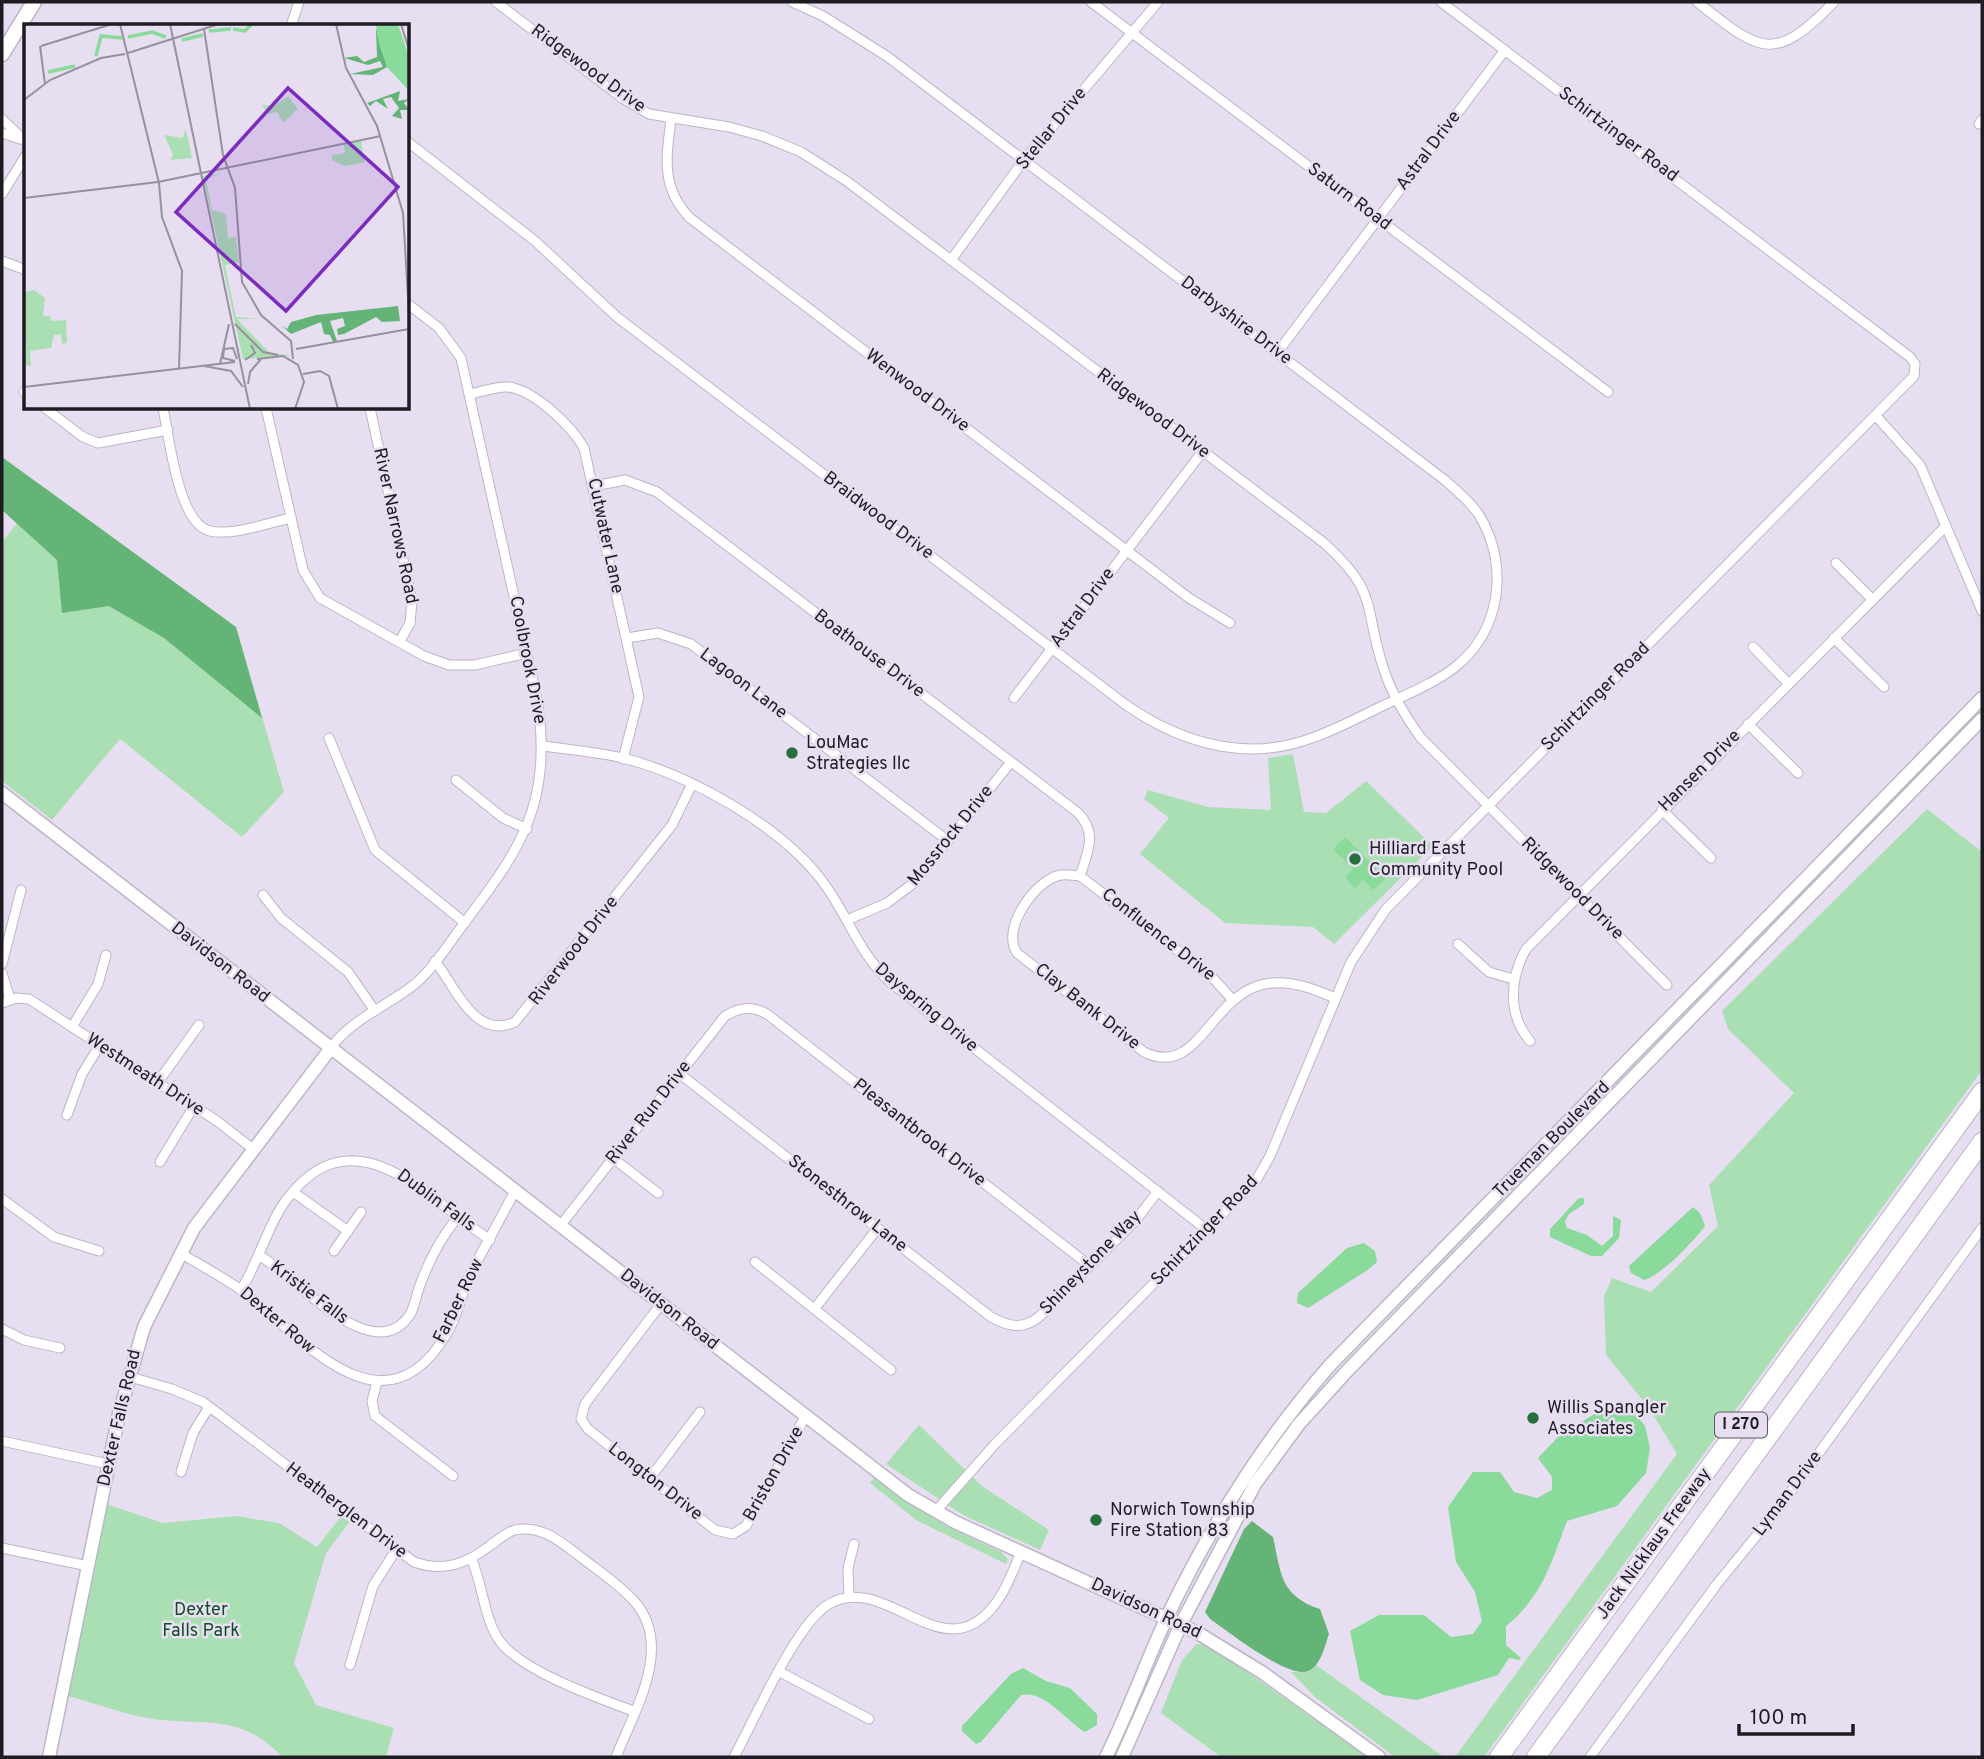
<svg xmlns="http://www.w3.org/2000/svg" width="1984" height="1759" font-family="Overpass,sans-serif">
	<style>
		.green { fill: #aadfb4 }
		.forest { fill: #65b477 }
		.water { fill: #8ada9c }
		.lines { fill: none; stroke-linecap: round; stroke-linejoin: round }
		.street-casing { stroke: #bdb5c6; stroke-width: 11 }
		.secondary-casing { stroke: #bdb5c6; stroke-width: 15 }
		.primary-casing { stroke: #bdb5c6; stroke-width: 17 }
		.highway-casing { stroke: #bdb5c6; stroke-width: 20 }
		.street { stroke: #fff; stroke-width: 9 }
		.secondary { stroke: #fff; stroke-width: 12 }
		.primary { stroke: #fff; stroke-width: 14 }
		.highway { stroke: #fff; stroke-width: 18 }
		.poi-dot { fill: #27703d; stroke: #e7dff1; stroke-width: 2.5 }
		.labels { text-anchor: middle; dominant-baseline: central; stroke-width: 5; stroke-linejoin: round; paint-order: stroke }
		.shield { fill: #e7dff1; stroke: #5a5660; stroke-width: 2 }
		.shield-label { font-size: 16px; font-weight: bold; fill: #1e1b22 }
		.street-label { font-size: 18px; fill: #1e1b22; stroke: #e7dff1 }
		.poi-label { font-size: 18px; fill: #1e1b22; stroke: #e7dff1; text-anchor: start }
		.park-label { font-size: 18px; fill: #124c25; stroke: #e7dff1 }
		.inset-river { fill: none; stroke: #8ada9c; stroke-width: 3.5 }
		.inset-road { fill: none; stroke: #97919e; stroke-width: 2 }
		.view { fill: #7b2cbf; fill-opacity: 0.15; stroke: #7b2cbf; stroke-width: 3.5 }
		.inset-edge { fill: none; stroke: #1e1b22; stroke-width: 3.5 }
	</style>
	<rect width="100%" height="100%" fill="#e7dff1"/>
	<g class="green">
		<path d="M45 488 236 627 284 792 242 837 120 739 52 820 2 781V542Z"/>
		<path d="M1293 754 1304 812 1326 813 1366 781 1433 846 1334 944 1313 927 1225 923 1140 854 1169 818 1144 799 1148 790 1208 807 1271 810 1268 758Z"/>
		<path d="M1927 809 1982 852V1070L1484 1757H1455L1677 1454 1649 1408 1606 1355 1604 1296 1612 1278 1651 1292 1718 1226 1709 1185 1794 1093 1728 1029 1722 1011Z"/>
		<path d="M919 1425 982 1486 1049 1530 1040 1550 963 1515 886 1464Z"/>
		<path d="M874 1478 944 1525 1001 1552 1008 1559 1006 1564 916 1520 870 1483Z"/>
		<path d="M106 1504 163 1523 236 1516 279 1523 317 1547 343 1514 351 1520 326 1553 294 1663 316 1705 394 1728 386 1757H282C240 1711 201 1727 147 1718 121 1713 94 1703 68 1696Z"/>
		<path d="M1197 1644 1206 1645 1230 1660 1368 1757H1221L1161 1713 1182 1660Z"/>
		<path d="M1316 1665 1444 1757H1395L1315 1697 1291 1672H1307Z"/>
	</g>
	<g class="forest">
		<path d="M2 457 236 627 262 718 164 638 109 606 62 613 57 560 2 510Z"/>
		<path d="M1252 1521 1273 1537C1281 1573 1280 1596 1320 1609L1329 1634C1325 1645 1321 1666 1308 1671 1288 1679 1229 1632 1210 1619L1205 1612 1244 1529Z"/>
	</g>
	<g class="water">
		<path d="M1345 837 1386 878 1373 890 1363 880 1355 888 1345 878 1353 869 1333 849Z"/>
		<path d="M1579 1198H1584V1204L1569 1214 1565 1221 1567 1228 1587 1235 1602 1246 1613 1236V1216L1621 1220 1619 1238 1602 1256H1591L1550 1237V1229Z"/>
		<path d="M1693 1207 1700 1213 1705 1226C1693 1242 1663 1274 1644 1280L1631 1273 1629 1266Z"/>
		<path d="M1364 1243 1375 1251 1377 1262 1369 1269 1308 1308 1297 1303 1298 1293 1347 1248Z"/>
		<path d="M1610 1404 1628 1405 1645 1426 1650 1448 1646 1473 1617 1506 1567 1521C1551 1563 1543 1596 1506 1626V1645L1521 1658 1519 1660 1509 1658 1498 1675 1417 1700 1383 1695 1360 1680 1350 1631 1379 1615H1424L1451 1637 1473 1634 1482 1621 1475 1592 1456 1562 1448 1507 1473 1472H1500L1514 1492 1537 1498 1552 1490V1477L1538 1458 1558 1437Z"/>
		<path d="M1023 1668 1046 1681 1070 1688 1097 1714V1725L1085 1732C1066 1721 1045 1690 1021 1695L981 1742 976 1744 962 1731V1726L1011 1674Z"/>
	</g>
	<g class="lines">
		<defs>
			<g id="street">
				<path d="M496 2 622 98 649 114 729 127 762 136 801 152 848 182 1324 543C1379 593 1363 604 1383 667 1391 693 1405 716 1421 738L1667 985"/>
				<path d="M1091 2 1608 392"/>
				<path d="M1697 2C1760 51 1773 65 1834 2"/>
				<path d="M291 26 299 2"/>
				<path d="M2 119 26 142"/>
				<path d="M671 120C666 158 661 188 690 218L1189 598 1230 623"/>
				<path d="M1979 124 1982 120"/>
				<path d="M2 133 20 139"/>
				<path d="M408 142 535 241 617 317 1126 705C1165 732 1206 749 1254 749 1297 749 1336 729 1374 710 1400 697 1430 686 1454 668 1501 632 1510 565 1479 515 1471 502 1458 492 1446 481L888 57 823 16 792 2"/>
				<path d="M2 194 26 155"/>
				<path d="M951 260 1024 160 1158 2"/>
				<path d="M2 261 26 270"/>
				<path d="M1277 353 1505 50"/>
				<path d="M24 392 26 394"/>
				<path d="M470 394C482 392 496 386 508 387 535 390 572 427 584 448L639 697 623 759"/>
				<path d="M45 408 83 437 98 443 168 430"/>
				<path d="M163 408C169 436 178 524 210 531 234 536 267 523 291 518"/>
				<path d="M266 408 303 570 320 598 424 656 449 665H475L527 653"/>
				<path d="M370 408 412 601 410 623 400 641"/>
				<path d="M1876 416 1920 465 1982 611"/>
				<path d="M594 486 625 480 657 492 1077 812C1098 832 1088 852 1080 876"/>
				<path d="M1836 563 1872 599"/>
				<path d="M627 638 658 633 691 644 948 841"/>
				<path d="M1834 638 1884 687"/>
				<path d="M1753 647 1788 683"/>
				<path d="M1014 698 1203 451"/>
				<path d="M1748 724 1798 773"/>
				<path d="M329 738 375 850 465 923"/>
				<path d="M544 746C570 750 597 752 623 758 690 775 777 824 820 878 848 914 856 950 891 983L1207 1230"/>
				<path d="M456 780 503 818 527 829"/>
				<path d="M1662 810 1711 858"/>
				<path d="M263 895 281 918 348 972 375 1011"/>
				<path d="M847 920 887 903 915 882 1011 762"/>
				<path d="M1458 944 1489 972 1513 979"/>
				<path d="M435 961C455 986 475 1041 515 1022L672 825 692 784"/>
				<path d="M2 964 21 890"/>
				<path d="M2 973 10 999"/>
				<path d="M1232 999 1211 976 1080 876C1070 875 1061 873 1052 878 1030 889 1002 930 1017 953L1144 1052C1201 1080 1210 989 1271 983 1294 981 1314 989 1335 998"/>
				<path d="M2 1003 16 998 29 999 217 1121 253 1149"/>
				<path d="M72 1027 98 984 106 955"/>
				<path d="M1530 1041C1507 1014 1510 978 1526 949L1946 526"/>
				<path d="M331 1048C351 1019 388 1006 415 984 435 967 449 943 465 922 523 846 551 803 538 704L461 358 439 328 408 304"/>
				<path d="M680 1074 991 1317C1009 1327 1024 1330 1040 1316L1136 1220 1158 1191"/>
				<path d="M158 1082 199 1025"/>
				<path d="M67 1115 82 1074 100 1045"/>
				<path d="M614 1159 658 1193"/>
				<path d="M160 1162 194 1106"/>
				<path d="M293 1192 348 1231"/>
				<path d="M2 1199 54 1237 99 1251"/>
				<path d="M560 1226 725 1016C740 1007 752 1006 767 1014L1090 1266"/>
				<path d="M334 1251 361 1212"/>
				<path d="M180 1253C202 1266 227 1279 248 1295 306 1343 384 1437 446 1335 459 1315 461 1292 472 1271 486 1244 501 1218 515 1191"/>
				<path d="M260 1256C295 1276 374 1372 411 1313 415 1305 416 1296 419 1288 428 1262 440 1239 457 1218"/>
				<path d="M755 1262 891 1370"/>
				<path d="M241 1290C258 1263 269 1222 287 1199 354 1110 427 1198 490 1240"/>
				<path d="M661 1304 585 1404 581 1419 588 1429 715 1530 733 1534 746 1526 806 1415"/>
				<path d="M815 1308 877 1229"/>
				<path d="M2 1329 24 1340 60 1348"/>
				<path d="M127 1376 172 1389 203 1402 414 1562C445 1573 468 1563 492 1544 499 1539 507 1532 515 1530 542 1524 562 1543 582 1558 600 1572 620 1585 635 1602 674 1648 634 1711 616 1757"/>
				<path d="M377 1382 372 1401 375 1416 453 1476"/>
				<path d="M2 1441 108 1464"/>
				<path d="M181 1472 193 1433 209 1407"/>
				<path d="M650 1478 700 1412"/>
				<path d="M935 1512 996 1443 1257 1179 1270 1156 1351 962 1386 909 1914 376 1915 364 1910 357 1441 2"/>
				<path d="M2 1548 88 1566"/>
				<path d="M472 1560C482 1584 484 1615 497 1637 515 1669 598 1698 633 1711"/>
				<path d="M849 1596 848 1568 854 1544"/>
				<path d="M350 1665 373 1586 396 1550"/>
				<path d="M780 1672 869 1719"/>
				<path d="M734 1757C754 1721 796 1623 829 1604 888 1570 945 1678 998 1600 1008 1586 1014 1568 1021 1552"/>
				<path d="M1590 1757 1717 1584 1779 1508 1982 1228"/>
			</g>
			<g id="secondary">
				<path d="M2 793 908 1495 955 1522 1198 1633 1263 1673 1379 1757"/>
				<path d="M49 1757 119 1414 144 1327 194 1228 331 1048"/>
				<path d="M1106 1757C1129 1711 1146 1661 1168 1615 1212 1523 1264 1440 1331 1364L1982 698"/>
				<path d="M1122 1757 1181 1624 1255 1484 1299 1424 1348 1370 1982 719"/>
			</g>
			<path id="primary" d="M2 54 34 2"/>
			<g id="highway">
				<path d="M1499 1757 1982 1092"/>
				<path d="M1536 1757 1982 1142"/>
			</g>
		</defs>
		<use href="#street" class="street-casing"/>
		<use href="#secondary" class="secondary-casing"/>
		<use href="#primary" class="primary-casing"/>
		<use href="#highway" class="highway-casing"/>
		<use href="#street" class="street"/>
		<use href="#secondary" class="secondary"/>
		<use href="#primary" class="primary"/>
		<use href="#highway" class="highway"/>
	</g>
	<g class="poi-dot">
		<circle cx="792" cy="753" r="7"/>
		<circle cx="1355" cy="859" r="7"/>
		<circle cx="1533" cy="1418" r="7"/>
		<circle cx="1096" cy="1520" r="7"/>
	</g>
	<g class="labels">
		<rect class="shield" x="1715" y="1412.5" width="52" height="25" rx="5"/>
		<g class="shield-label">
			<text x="1741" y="1425">I 270</text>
		</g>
		<g class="street-label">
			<text transform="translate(588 69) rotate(36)">Ridgewood Drive</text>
			<text transform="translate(1052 129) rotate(-51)">Stellar Drive</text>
			<text transform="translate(1618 135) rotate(37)">Schirtzinger Road</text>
			<text transform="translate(1429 151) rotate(-53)">Astral Drive</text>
			<text transform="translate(1349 197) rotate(37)">Saturn Road</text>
			<text transform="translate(1236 321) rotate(37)">Darbyshire Drive</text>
			<text transform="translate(917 391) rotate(37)">Wenwood Drive</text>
			<text transform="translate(1153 414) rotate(37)">Ridgewood Drive</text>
			<text transform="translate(878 516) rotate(37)">Braidwood Drive</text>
			<text transform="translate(395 526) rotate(78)">River Narrows Road</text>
			<text transform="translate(605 536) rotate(78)">Cutwater Lane</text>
			<text transform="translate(1083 608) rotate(-53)">Astral Drive</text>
			<text transform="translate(869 654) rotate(37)">Boathouse Drive</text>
			<text transform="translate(527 660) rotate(79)">Coolbrook Drive</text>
			<text transform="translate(743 684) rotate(37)">Lagoon Lane</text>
			<text transform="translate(1596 697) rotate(-45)">Schirtzinger Road</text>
			<text transform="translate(1700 771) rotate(-45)">Hansen Drive</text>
			<text transform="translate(951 836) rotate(-51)">Mossrock Drive</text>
			<text transform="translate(1572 889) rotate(45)">Ridgewood Drive</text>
			<text transform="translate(1158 935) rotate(38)">Confluence Drive</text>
			<text transform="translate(574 951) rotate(-52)">Riverwood Drive</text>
			<text transform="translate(220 963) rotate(38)">Davidson Road</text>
			<text transform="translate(1087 1007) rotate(38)">Clay Bank Drive</text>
			<text transform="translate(926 1008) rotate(40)">Dayspring Drive</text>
			<text transform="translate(145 1075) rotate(33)">Westmeath Drive</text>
			<text transform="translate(649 1113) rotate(-52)">River Run Drive</text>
			<text transform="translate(919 1133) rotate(38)">Pleasantbrook Drive</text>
			<text transform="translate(1552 1140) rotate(-45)">Trueman Boulevard</text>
			<text transform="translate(436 1201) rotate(36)">Dublin Falls</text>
			<text transform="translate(847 1204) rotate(38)">Stonesthrow Lane</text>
			<text transform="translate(1205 1231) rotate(-46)">Schirtzinger Road</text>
			<text transform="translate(1091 1263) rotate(-46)">Shineystone Way</text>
			<text transform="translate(309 1293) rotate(37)">Kristie Falls</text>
			<text transform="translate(459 1301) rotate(-64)">Farber Row</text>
			<text transform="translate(669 1310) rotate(38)">Davidson Road</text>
			<text transform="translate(277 1321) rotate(40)">Dexter Row</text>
			<text transform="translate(120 1418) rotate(-77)">Dexter Falls Road</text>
			<text transform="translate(774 1474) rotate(-61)">Briston Drive</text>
			<text transform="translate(655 1482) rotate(38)">Longton Drive</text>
			<text transform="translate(1788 1494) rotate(-53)">Lyman Drive</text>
			<text transform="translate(346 1511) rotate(37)">Heatherglen Drive</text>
			<text transform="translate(1654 1544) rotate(-54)">Jack Nicklaus Freeway</text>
			<text transform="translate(1146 1609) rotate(25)">Davidson Road</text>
		</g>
		<g class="poi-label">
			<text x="806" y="743">LouMac<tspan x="806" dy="21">Strategies llc</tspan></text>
			<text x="1369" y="849">Hilliard East<tspan x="1369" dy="21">Community Pool</tspan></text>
			<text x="1547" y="1408">Willis Spangler<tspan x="1547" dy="21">Associates</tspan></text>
			<text x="1110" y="1510">Norwich Township<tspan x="1110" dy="21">Fire Station 83</tspan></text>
		</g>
		<g class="park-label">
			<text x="201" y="1610">Dexter<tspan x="201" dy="21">Falls Park</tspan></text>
		</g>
	</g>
	<g transform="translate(24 24)">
		<rect width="385" height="385" fill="#e7dff1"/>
		<path d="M264 72 274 85 259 99 253 88 243 90 238 81 250 82ZM161 105 164 114 168 134 146 136 149 131 140 111 159 114ZM337 117 341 138 321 142 308 136V131L321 129 320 120ZM196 150 182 155 188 186 202 190 204 214 212 213 215 238 201 241 212 293 236 295H213L245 328 268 332 219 335 179 152ZM10 266 21 274 19 292H26L27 297 42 296 43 319 38 320 37 310 30 311 27 324 6 327 7 342 2 341 0 268Z" fill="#aadfb4"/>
		<path d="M352 4 363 43 349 51 326 50 359 43 356 37 344 41 320 34 333 32 340 38 353 33ZM376 67 374 77 385 75 380 79 385 86H376L378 95 368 92 375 84 367 73 359 75 364 85 352 77 346 82 343 79ZM374 282 376 297 358 298 352 293 320 310 314 311 313 305 321 302 319 294 306 297 313 317 309 318 306 311 300 310 297 298 267 310 257 301 263 305 267 298 292 291Z" fill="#65b477"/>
		<path d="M374 0 385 33V67L363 43 355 20 352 1Z" fill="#8ada9c"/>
		<path class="inset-river" d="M209 5 221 7 228 0M185 7 207 5M104 13 128 8 142 13M158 16 179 11M72 32 77 12 98 14M24 48 51 42"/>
		<path class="inset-road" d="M96 0 135 159 138 193 158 247 155 345M146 0 226 385M312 0 322 44 353 102 379 189 385 290M377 0 385 26M180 5 199 131 211 164 218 258 237 291 267 317 269 335M16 22 21 60M17 22 88 0M104 29 195 0M0 76 26 56 77 34 101 30M134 158 357 112M0 174 134 158M211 300 239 328 254 331M272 325 385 305M233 335 259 332 274 341 280 358 271 385M221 336 231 329 227 321M211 337 199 334 200 325 209 324 213 335M196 340 205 300M180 342 207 347 219 363M279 350 296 347 305 352 314 385M224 360 226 348 237 335M0 363 211 338"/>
		<path class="view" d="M264 64 374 163 262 287 152 188Z"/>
		<rect width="385" height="385" class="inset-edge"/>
	</g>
	<rect width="1984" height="1759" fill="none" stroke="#1e1b22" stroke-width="7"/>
	<path d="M1739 1724v10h114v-10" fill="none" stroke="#1e1b22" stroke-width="3.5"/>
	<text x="1750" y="1724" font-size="21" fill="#1e1b22" stroke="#e7dff1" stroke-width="5" paint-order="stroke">100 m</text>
</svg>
